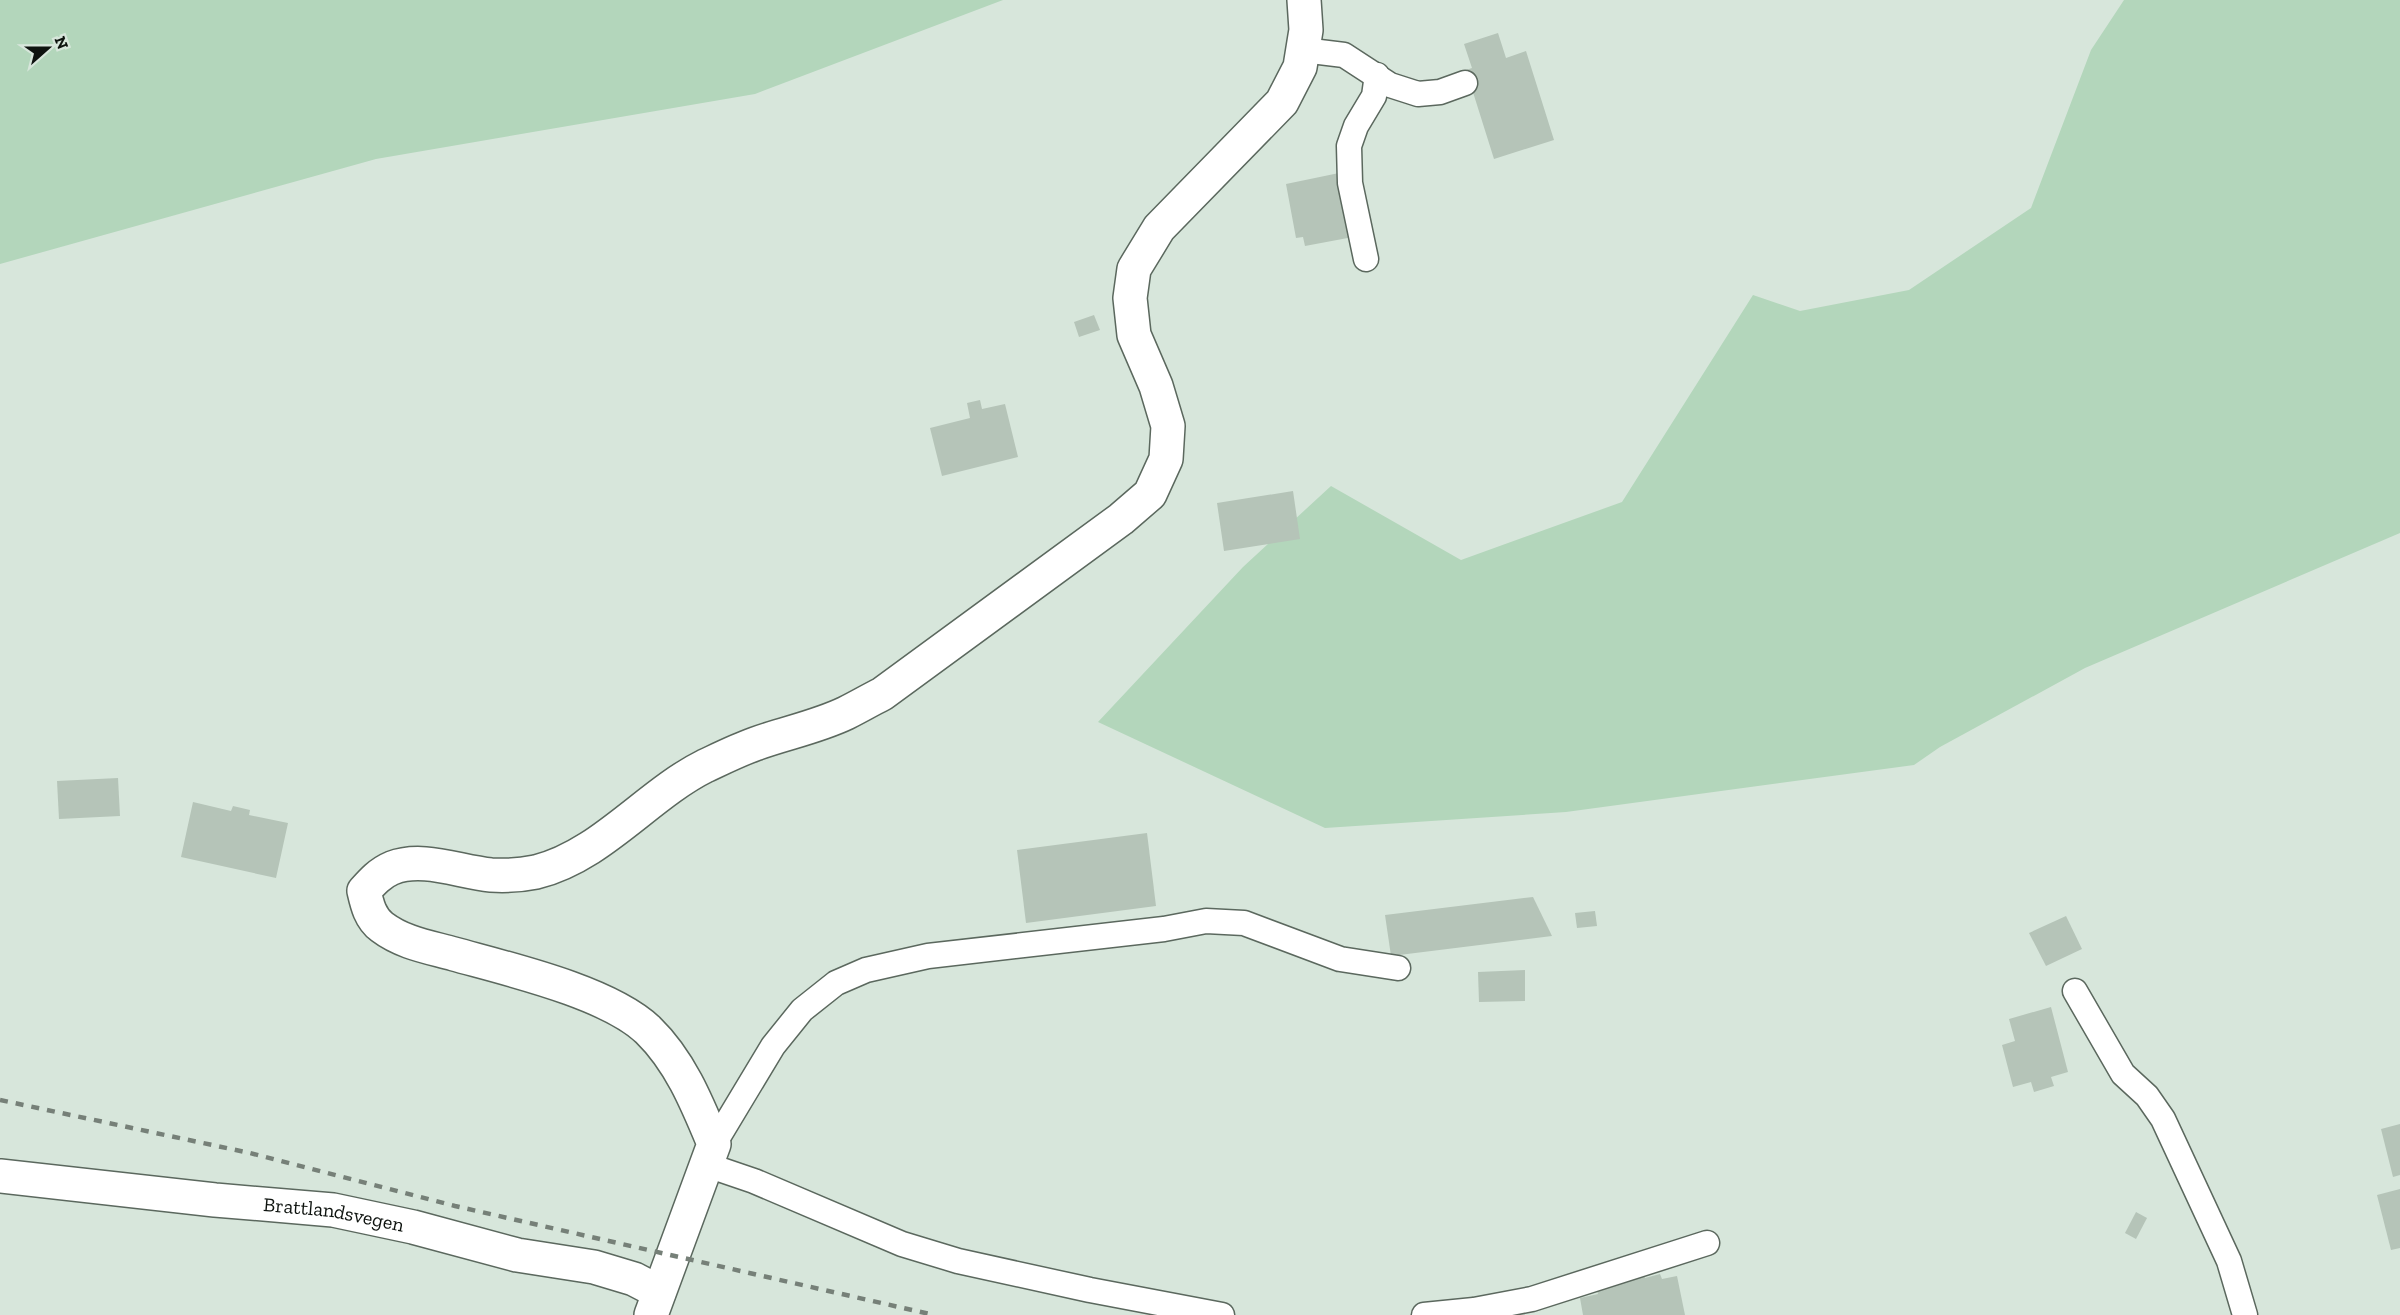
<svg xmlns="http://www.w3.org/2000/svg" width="2400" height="1315" font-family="'Zilla Slab',serif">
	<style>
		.green { fill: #b3d6bb }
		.building { fill: #b5c4b8 }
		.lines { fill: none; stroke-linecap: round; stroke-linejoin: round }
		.lane-casing { stroke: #5b685e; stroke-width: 27 }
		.street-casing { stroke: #5b685e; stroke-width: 36 }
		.lane { stroke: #fff; stroke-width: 24 }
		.street { stroke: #fff; stroke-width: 33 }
		.rail { stroke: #768078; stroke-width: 4.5; stroke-dasharray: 8 8; stroke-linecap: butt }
		.labels { text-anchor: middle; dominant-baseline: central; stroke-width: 4.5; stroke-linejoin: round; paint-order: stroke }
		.street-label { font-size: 20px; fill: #0e130f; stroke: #d7e6db }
	</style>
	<rect width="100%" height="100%" fill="#d7e6db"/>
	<g class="green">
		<path d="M0 0H1003L755 94 376 159 0 264Z"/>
		<path d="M2124 0H2400V533L2085 668 1940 747 1914 765 1566 812 1325 828 1098 722 1243 567 1331 486 1461 560 1622 502 1753 295 1800 311 1909 290 2031 208 2091 50Z"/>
	</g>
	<g class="building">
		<path d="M1498 33 1506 58 1526 51 1554 140 1494 159 1466 70 1472 68 1464 44Z"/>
		<path d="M1339 173 1353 237 1305 246 1303 237 1296 238 1286 184Z"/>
		<path d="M1094 315 1100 330 1079 337 1074 322Z"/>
		<path d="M980 400 982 409 1005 404 1018 457 942 476 930 428 970 418 967 403Z"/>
		<path d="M1293 491 1300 539 1224 551 1217 503Z"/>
		<path d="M118 778 120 816 59 819 57 781Z"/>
		<path d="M193 802 231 811 233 806 250 810 249 815 288 823 276 878 181 857Z"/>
		<path d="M1147 833 1156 906 1026 923 1017 850Z"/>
		<path d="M1533 897 1552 936 1391 956 1385 915Z"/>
		<path d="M1595 911 1597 926 1577 928 1575 913Z"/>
		<path d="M2066 916 2082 949 2046 966 2029 933Z"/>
		<path d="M1525 970V1001L1479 1002 1478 972Z"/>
		<path d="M2051 1007 2068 1072 2051 1077 2054 1086 2034 1092 2031 1082 2013 1087 2002 1045 2015 1041 2009 1019Z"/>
		<path d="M2400 1124V1175L2393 1177 2381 1129Z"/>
		<path d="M2400 1189V1248L2391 1250 2377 1195Z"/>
		<path d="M2136 1212 2147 1218 2136 1239 2125 1233Z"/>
		<path d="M1644 1270 1645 1278 1660 1274 1662 1279 1677 1276 1685 1315H1583L1580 1298 1598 1294 1596 1288 1628 1282 1626 1274Z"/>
	</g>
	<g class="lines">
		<defs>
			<g id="lane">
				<path d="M1303 50 1344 55 1390 85 1418 94 1440 92 1465 83"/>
				<path d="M1366 259 1350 183 1349 146 1356 126 1374 96 1377 75"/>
				<path d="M2075 991 2123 1074 2147 1096 2163 1119 2229 1261 2245 1315"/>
				<path d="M714 1144 773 1046 802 1010 836 983 866 970 928 956 1164 929 1206 921 1244 923 1340 959 1398 968"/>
				<path d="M707 1165 754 1181 902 1244 958 1261 1090 1290 1222 1315"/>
				<path d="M1424 1315 1474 1310 1532 1299 1707 1243"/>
			</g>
			<g id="street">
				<path id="s1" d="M0 1176 215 1200 333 1210 413 1227 517 1255 594 1267 634 1279 659 1292"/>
				<path d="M651 1315 714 1144C697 1103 680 1061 648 1030 608 992 508 969 454 954 429 947 403 943 382 927 370 918 367 904 364 891 372 882 380 873 392 868 423 856 459 872 491 875 506 876 521 875 536 872 601 856 647 795 705 766 722 758 738 750 755 744 785 733 817 727 846 713 858 707 870 700 882 694L1121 519 1150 494 1166 459 1168 426 1156 386 1134 335 1130 298 1134 269 1159 228 1282 102 1300 67 1306 30 1304 0"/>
			</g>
		</defs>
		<use href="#lane" class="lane-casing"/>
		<use href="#street" class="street-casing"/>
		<use href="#lane" class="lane"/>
		<use href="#street" class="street"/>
		<path class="rail" d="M0 1100 250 1153 455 1206 934 1315"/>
	</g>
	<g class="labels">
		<g class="street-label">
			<text stroke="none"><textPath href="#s1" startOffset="336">Brattlandsvegen</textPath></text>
		</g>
	</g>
	<g transform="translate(48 48) rotate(69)" stroke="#d7e6db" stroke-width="4.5" paint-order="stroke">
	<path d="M0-4.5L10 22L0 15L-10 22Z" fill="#0e130f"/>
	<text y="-9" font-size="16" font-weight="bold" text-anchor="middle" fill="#0e130f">N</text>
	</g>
</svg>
